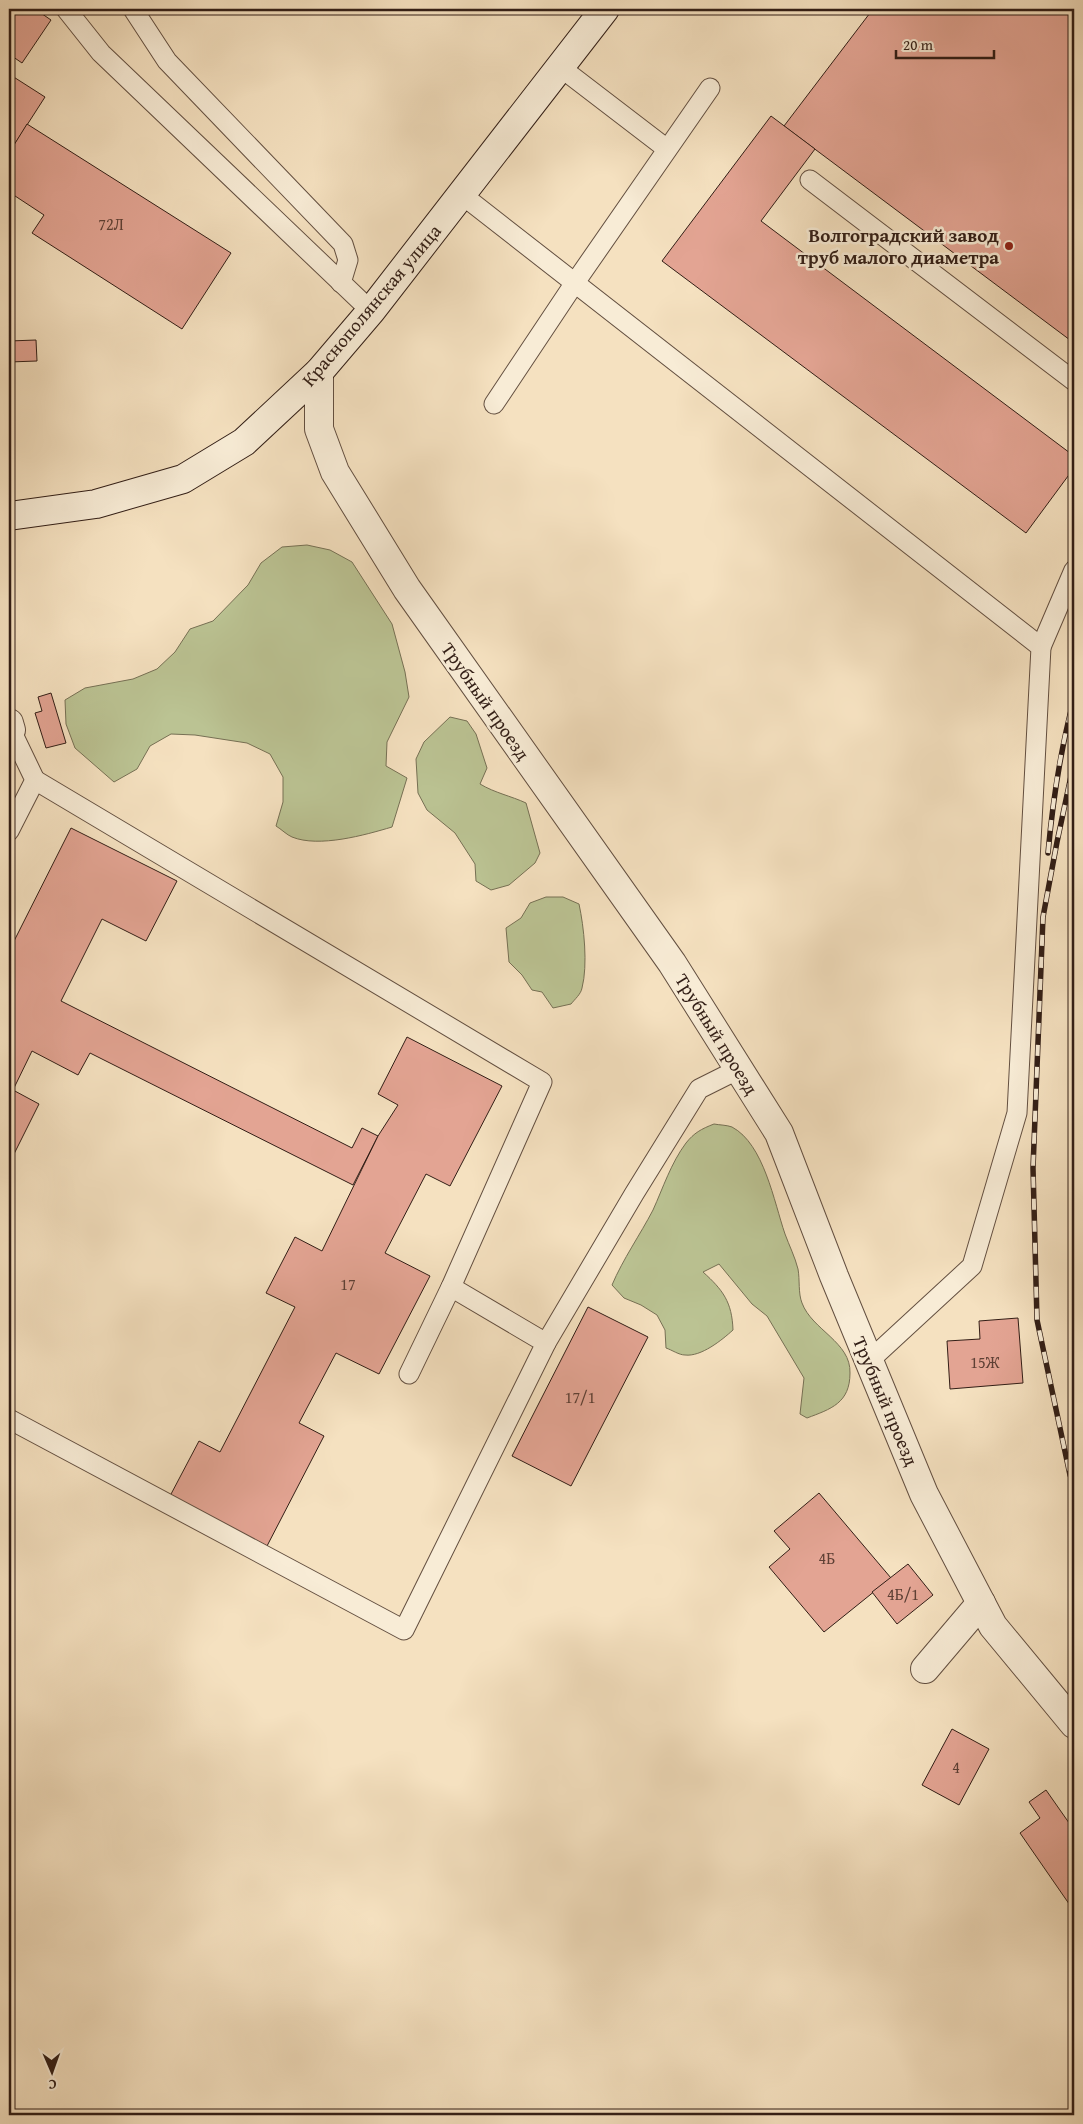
<svg xmlns="http://www.w3.org/2000/svg" width="1083" height="2124" font-family="'Gentium Book Plus',serif">
	<style>
		.green { fill: #bbc393; stroke: #767054 }
		.building { fill: #e3a493; stroke: #321e16 }
		.lines { fill: none; stroke-linecap: round; stroke-linejoin: round }
		.lane-casing { stroke: #634f40; stroke-width: 21 }
		.street-casing { stroke: #634f40; stroke-width: 30 }
		.secondary-casing { stroke: #321e16; stroke-width: 30 }
		.lane { stroke: #f8ecd6; stroke-width: 19 }
		.street { stroke: #f8ecd6; stroke-width: 28 }
		.secondary { stroke: #f8ecd6; stroke-width: 28 }
		.rail-casing { stroke: #321e16; stroke-width: 5.5 }
		.rail { stroke: #f8ecd6; stroke-width: 4; stroke-dasharray: 11; stroke-linecap: butt }
		.poi-dot { fill: #8f2418; stroke: #f8ecd6; stroke-width: 2 }
		.labels { text-anchor: middle; dominant-baseline: central; stroke-width: 5; stroke-linejoin: round; paint-order: stroke }
		.number-label { font-size: 16px; fill: #5e4035 }
		.poi-label { font-size: 19px; font-weight: bold; fill: #321e16; stroke: #f8ecd6; text-anchor: end }
		.street-label { font-size: 19px; fill: #321e16; stroke: #f8ecd6 }
	</style>
	<rect width="100%" height="100%" fill="#f5e1c0"/>
	<filter id="stains"><feTurbulence type="fractalNoise" baseFrequency=".004" numOctaves="4"/><feColorMatrix values="0 0 0 0 .2 0 0 0 0 .09 0 0 0 0 .02 0 0 0 .5 -.17"/></filter>
	<radialGradient id="worn" r=".72"><stop offset=".6" stop-color="#630" stop-opacity="0"/><stop offset="1" stop-color="#630" stop-opacity=".3"/></radialGradient>
	<g class="green">
		<path d="M307 545 330 550 352 562 392 624 405 672 409 697 387 742 386 766 407 778 392 827C365 835 319 848 292 837 287 835 281 829 276 826L283 802V777L270 754 247 743 195 735 171 734 150 746 137 769 114 782 75 748 66 724 65 700 85 688 133 679 157 669 175 652 190 629 213 621 248 585 261 563 282 547Z"/>
		<path d="M450 717 467 721 476 734 487 768 480 784C495 793 511 796 526 803L540 853 535 863 509 885 491 890 476 881 475 864 455 833 427 810 418 793 416 759 424 742Z"/>
		<path d="M546 897H563L579 904C584 927 588 965 582 988 581 994 575 999 571 1004L553 1008 542 992 532 990 522 975 509 962 506 928 521 918 530 903Z"/>
		<path d="M714 1124C719 1125 727 1125 732 1127 764 1144 774 1202 785 1234 789 1245 795 1257 798 1269 800 1280 798 1293 802 1303 812 1330 851 1342 850 1373 850 1403 831 1409 807 1418L800 1414 804 1378 767 1316 752 1304 719 1264 703 1272C723 1290 732 1302 733 1330 722 1340 701 1357 685 1355 679 1355 672 1350 666 1348L665 1330 657 1315 641 1305 624 1298 612 1285C623 1259 640 1235 653 1210 663 1188 671 1163 686 1143 694 1133 701 1129 714 1124Z"/>
	</g>
	<g class="building">
		<path d="M9 9H35L51 20 22 63 9 54Z"/>
		<path d="M873 9H1074V343L784 126Z"/>
		<path d="M9 74 45 97 9 153Z"/>
		<path d="M771 116 815 149 761 221 1074 456V468L1026 533 662 261Z"/>
		<path d="M27 124 231 253 182 329 32 233 44 215 9 192V153Z"/>
		<path d="M36 340 37 361 9 362V341Z"/>
		<path d="M51 693 66 743 46 748 35 713 42 711 38 697Z"/>
		<path d="M71 828 177 881 146 941 102 919 61 1001 352 1148 362 1128 378 1136 353 1185 90 1053 78 1075 32 1051 13 1090 39 1104 9 1164V951Z"/>
		<path d="M407 1037 502 1086 450 1186 426 1174 385 1253 430 1276 379 1374 336 1353 299 1423 324 1436 267 1546 170 1496 199 1441 220 1452 295 1307 266 1293 295 1237 322 1251 378 1136 398 1105 378 1094Z"/>
		<path d="M588 1307 648 1337 571 1486 512 1456Z"/>
		<path d="M1018 1318 1023 1383 950 1389 947 1341 980 1339 979 1321Z"/>
		<path d="M819 1493 891 1578 824 1632 769 1567 790 1549 774 1531Z"/>
		<path d="M908 1564 933 1595 897 1624 872 1592Z"/>
		<path d="M952 1729 989 1749 959 1805 922 1785Z"/>
		<path d="M1046 1790 1074 1830V1911L1020 1833 1040 1818 1029 1802Z"/>
	</g>
	<g class="lines">
		<defs>
			<g id="lane">
				<path d="M66 9 101 53 371 311"/>
				<path d="M133 9 167 61 343 244 348 260 341 283"/>
				<path d="M560 67 667 149"/>
				<path d="M810 180 1074 381"/>
				<path d="M461 194 1041 647 1017 1113 972 1266 869 1361"/>
				<path d="M494 404 574 284 710 88"/>
				<path d="M1041 647 1074 570"/>
				<path d="M35 780 542 1082 451 1287 409 1374"/>
				<path d="M9 831 35 780 11 730"/>
				<path d="M546 1343 634 1194 699 1089 739 1069"/>
				<path d="M9 1419 404 1630 546 1343 451 1287"/>
			</g>
			<g id="street">
				<path d="M319 372V429L335 472 407 589 672 963 779 1133 834 1276 924 1494 993 1626 1074 1724"/>
				<path d="M9 723 11 730"/>
				<path d="M925 1669 981 1603"/>
			</g>
			<path id="secondary" d="M9 516 96 504 183 479 244 442 319 372 371 311 605 9"/>
		</defs>
		<use href="#lane" class="lane-casing"/>
		<use href="#street" class="street-casing"/>
		<use href="#secondary" class="secondary-casing"/>
		<use href="#lane" class="lane"/>
		<use href="#street" class="street"/>
		<use href="#secondary" class="secondary"/>
		<defs>
			<g id="rail">
				<path d="M1074 762 1057 842 1043 917 1033 1168 1037 1320 1070 1475 1074 1485"/>
				<path d="M1048 853C1053 798 1060 751 1074 699"/>
			</g>
		</defs>
		<use href="#rail" class="rail-casing"/>
		<use href="#rail" class="rail"/>
	</g>
	<circle class="poi-dot" cx="1009" cy="246" r="5"/>
	<g class="labels">
		<g class="number-label">
			<text x="111" y="224">72Л</text>
			<text x="348" y="1284">17</text>
			<text x="985" y="1362">15Ж</text>
			<text x="580" y="1397">17/1</text>
			<text x="827" y="1558">4Б</text>
			<text x="903" y="1594">4Б/1</text>
			<text x="956" y="1767">4</text>
		</g>
		<g class="poi-label">
			<text x="999" y="235">Волгоградский завод<tspan x="999" dy="22">труб малого диаметра</tspan></text>
		</g>
		<g class="street-label">
			<text transform="translate(371 305) rotate(-50)">Краснополянская улица</text>
			<text transform="translate(486 701) rotate(55)">Трубный проезд</text>
			<text transform="translate(717 1034) rotate(58)">Трубный проезд</text>
			<text transform="translate(886 1401) rotate(67)">Трубный проезд</text>
		</g>
	</g>
	<rect width="1083" height="2124" fill="none" stroke="#f5e1c0" stroke-width="30"/>
	<rect x="10" y="10" width="1063" height="2104" fill="none" stroke="#321e16" stroke-width="2.5"/>
	<rect x="15" y="15" width="1053" height="2094" fill="none" stroke="#321e16"/>
	<g transform="translate(52 2072) rotate(178)" stroke="#f8ecd6" stroke-width="4" paint-order="stroke">
	<path d="M0-4L9 19L0 12L-9 19Z" fill="#321e16"/>
	<text y="-8" font-size="14" font-weight="bold" text-anchor="middle" fill="#321e16">С</text>
	</g>
	<path d="M896 50v8h98v-8" fill="none" stroke="#321e16" stroke-width="2.5"/>
	<text x="903" y="50" font-size="15" fill="#321e16" stroke="#f8ecd6" stroke-width="4" paint-order="stroke">20 m</text>
	<rect width="100%" height="100%" filter="url(#stains)"/>
	<rect width="100%" height="100%" fill="url(#worn)"/>
</svg>
